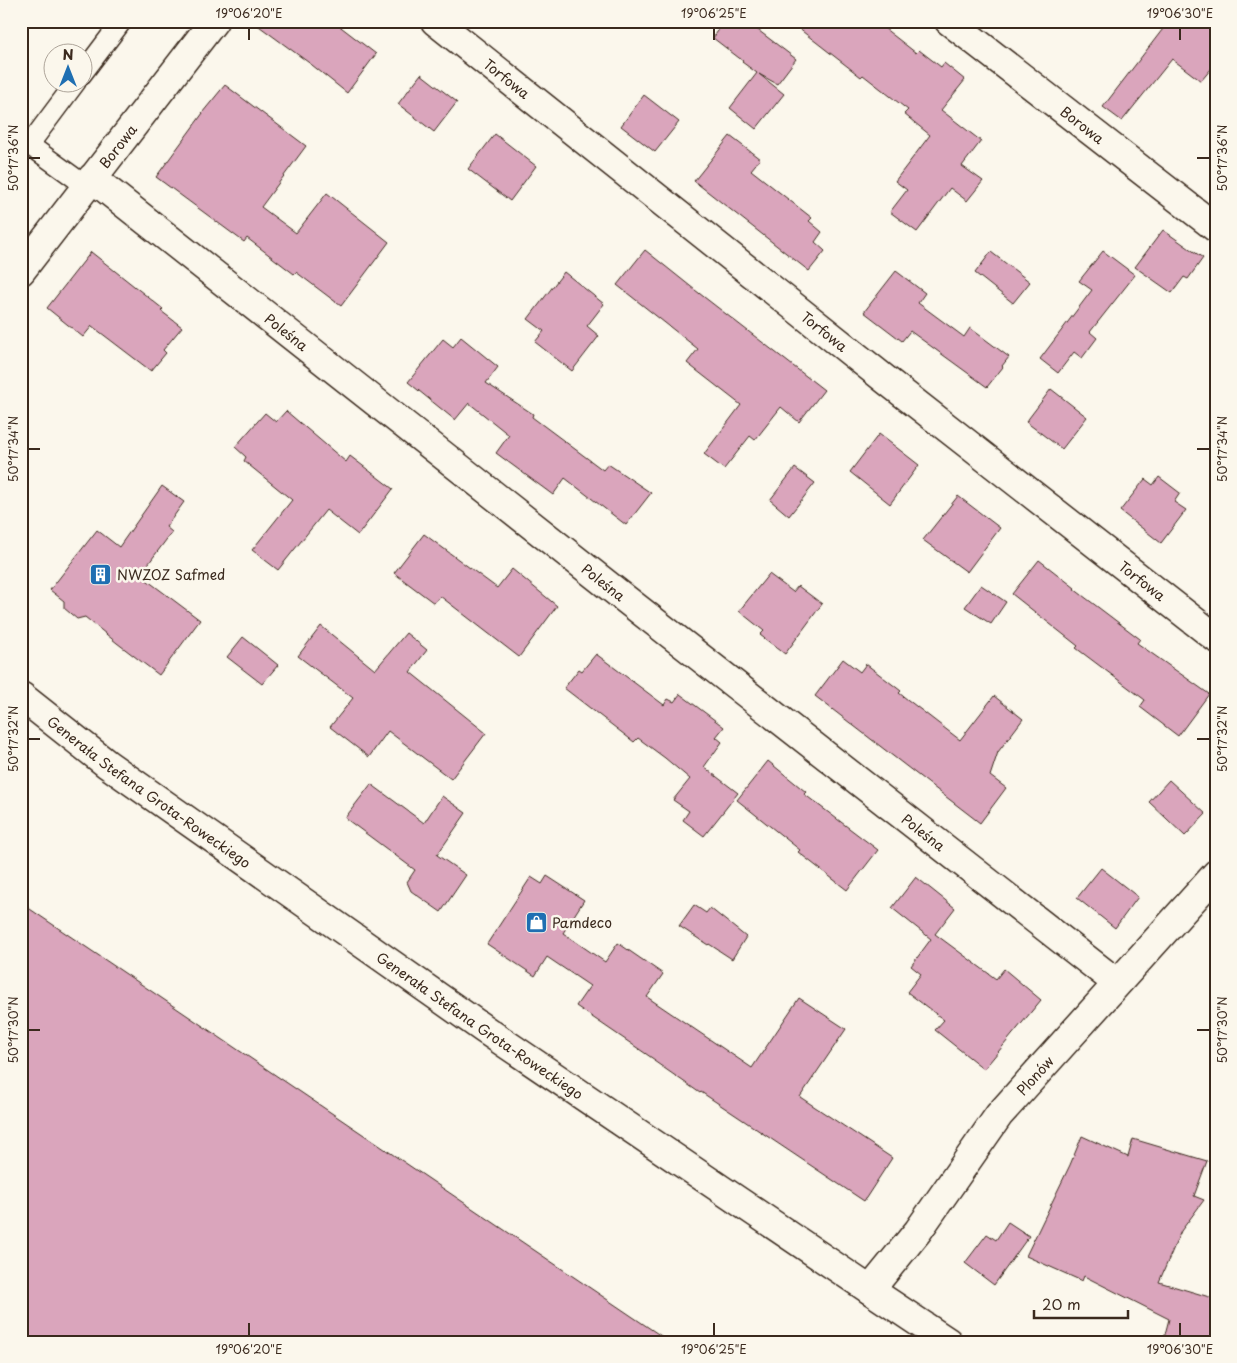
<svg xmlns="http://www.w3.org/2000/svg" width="1237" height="1363" font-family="'Playpen Sans',sans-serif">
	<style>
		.building { fill: #daa5bc; stroke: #3b2a1e }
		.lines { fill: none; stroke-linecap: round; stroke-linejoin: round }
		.lane-casing { stroke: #3b2a1e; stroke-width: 22 }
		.street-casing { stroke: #3b2a1e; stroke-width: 31 }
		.secondary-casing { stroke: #3b2a1e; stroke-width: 31 }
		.lane { stroke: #fbf7ec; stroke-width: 19 }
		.street { stroke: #fbf7ec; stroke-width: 28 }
		.secondary { stroke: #fbf7ec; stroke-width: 28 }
		.ticks { fill: none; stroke: #3b2a1e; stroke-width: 2 }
		.labels { text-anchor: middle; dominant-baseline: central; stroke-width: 5; stroke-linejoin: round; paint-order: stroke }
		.street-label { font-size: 14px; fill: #3b2a1e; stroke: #fbf7ec }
		.poi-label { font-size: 14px; fill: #3b2a1e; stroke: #fbf7ec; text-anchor: start }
		.neatline { fill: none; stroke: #3b2a1e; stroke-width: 2 }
		.ticks-label { font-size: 12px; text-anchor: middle; fill: #3b2a1e }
	</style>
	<rect width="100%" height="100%" fill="#fbf7ec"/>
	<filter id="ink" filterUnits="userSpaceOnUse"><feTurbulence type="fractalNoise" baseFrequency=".02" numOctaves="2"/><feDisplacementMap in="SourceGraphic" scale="10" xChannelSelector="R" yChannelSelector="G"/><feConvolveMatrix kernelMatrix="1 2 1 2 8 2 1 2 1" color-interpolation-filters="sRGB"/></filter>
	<g filter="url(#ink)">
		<g class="building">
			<path d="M252 21H333L376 54 347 93 312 65Z"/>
			<path d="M725 21H746L796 59 777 84 759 74 784 94 756 129 730 108 757 73 742 62 743 61 713 38Z"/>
			<path d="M789 21H875L916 53 919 50 941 67 944 63 965 80 941 110 981 141 962 166 983 181 967 201 950 188 917 232 890 212 907 190 895 181 930 135 904 114 908 110 863 75 861 77Z"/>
			<path d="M1169 21H1216V63L1201 81 1172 59 1122 121 1103 107Z"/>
			<path d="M421 74 457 102 434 132 398 104Z"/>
			<path d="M225 85 306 146 261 207 296 233 327 193 389 242 341 306 296 272 294 274 247 238 244 242 156 177 203 113H202Z"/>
			<path d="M644 95 679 122 655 152 621 126Z"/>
			<path d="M495 134 536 166 510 201 468 169Z"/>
			<path d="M730 136 760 159 751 170 812 218 809 221 822 232 815 242 825 251 809 271 694 181Z"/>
			<path d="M1163 230 1203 258 1188 279 1184 277 1172 293 1135 267Z"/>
			<path d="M645 250 695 290 824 390 799 422 781 407 755 440 750 436 724 469 704 454 741 405 687 363 698 349 617 285Z"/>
			<path d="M1103 251 1135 275 1090 332 1097 338 1082 358 1074 352 1058 373 1040 359 1092 290 1079 281Z"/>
			<path d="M91 252 163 309 161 311 182 327 163 350 166 353 151 371 92 326 83 337 47 308Z"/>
			<path d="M991 252 1030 282 1013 303 975 273Z"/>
			<path d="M896 271 925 293 918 303 964 337 970 328 1009 357 1002 366 1003 367 987 387 910 331 902 341 864 312Z"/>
			<path d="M564 272 604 304 587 326 599 336 572 371 535 342 544 331 528 319Z"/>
			<path d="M461 337 498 367 486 383 533 414 532 417 603 470 608 464 651 493 626 525 565 478 553 495 496 453 509 435 469 403 455 420 408 382 443 339 453 347Z"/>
			<path d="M1051 389 1087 417 1062 449 1026 422Z"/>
			<path d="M286 411 346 462 350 456 393 489 358 535 326 510 278 570 252 550 292 500 244 461 246 457 235 447 265 413 276 422Z"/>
			<path d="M879 434 919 465 890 504 850 472Z"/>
			<path d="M795 468 815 483 789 516 770 500Z"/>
			<path d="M1159 477 1180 493 1174 502 1186 510 1161 543 1120 511 1145 479 1153 485Z"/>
			<path d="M162 486 184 502 166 527 172 532 140 575 200 620 159 675 117 643 85 617 77 619 64 608V601L50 590 97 530 119 547Z"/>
			<path d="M958 496 1000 528 967 572 923 540Z"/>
			<path d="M424 534 497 588 512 569 557 606 519 657 440 596 434 603 394 573Z"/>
			<path d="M1039 560 1075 588 1074 589 1140 639 1137 643 1209 694 1178 736 1140 707 1145 700 1076 648 1078 646 1012 594Z"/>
			<path d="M769 574 793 592 798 586 822 604 785 654 760 635 764 631 739 611Z"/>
			<path d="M981 585 1006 602 991 624 965 607Z"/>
			<path d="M321 626 375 670 406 633 427 650 410 672 486 733 451 779 388 731 369 757 330 727 353 698 298 656Z"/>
			<path d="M243 637 278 665 262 684 227 657Z"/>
			<path d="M596 654 664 705 668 699 674 702 680 694 724 727 716 737 722 742 704 767 738 793 704 836 683 820 689 811 673 800 690 779 665 758 638 738 634 742 564 688 579 669 582 671Z"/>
			<path d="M843 659 860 672 866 664 901 691 899 693 960 740 994 696 1023 719 998 752 990 776 1006 788 980 823 815 696Z"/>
			<path d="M768 761 806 792 804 794 878 850 847 890 798 852 800 850 737 800Z"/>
			<path d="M1169 780 1206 814 1185 836 1149 802Z"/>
			<path d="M371 784 424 823 442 796 466 813 437 855 466 875 441 912 411 891 407 882 415 870 345 818Z"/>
			<path d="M1101 868 1138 897 1115 928 1077 898Z"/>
			<path d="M547 876 584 900 563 933 605 962 618 943 663 974 647 997 752 1068 799 998 846 1029 800 1097 892 1158 864 1201 701 1092 700 1093 654 1061 655 1060 576 1006 590 986 547 957 535 976 487 944 531 877 542 884Z"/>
			<path d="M916 877 955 908 935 934 996 979 1004 969 1041 1000 984 1069 935 1030 944 1020 907 992 921 974 911 966 931 939 892 908Z"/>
			<path d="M21 903 670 1342H21Z"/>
			<path d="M694 905 706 913 710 908 746 937 732 959 709 944 708 945 679 926Z"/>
			<path d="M1082 1136 1128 1157 1133 1139 1207 1161 1194 1196 1204 1200 1181 1231 1159 1282 1216 1299V1331L1212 1342H1163L1169 1319 1084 1276 1082 1281 1026 1256 1070 1165Z"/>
			<path d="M1008 1222 1029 1236 994 1285 965 1263 987 1234 996 1240Z"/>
		</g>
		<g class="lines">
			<defs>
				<g id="lane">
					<path d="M82 74 122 21"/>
					<path d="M21 139 86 186"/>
					<path d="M29 145 76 82"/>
				</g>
				<g id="street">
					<path id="s1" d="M435 21 886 380 1216 638"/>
					<path id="s2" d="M949 21 1216 228"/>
					<path id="s3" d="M92 178 619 594 1117 983"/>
					<path id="s4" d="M21 271 214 21"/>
					<path id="s5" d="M870 1290 918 1231 999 1115 1216 874"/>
				</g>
				<g id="secondary">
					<path id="s6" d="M21 696 107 764 484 1029 870 1290 948 1342"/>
				</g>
			</defs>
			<use href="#lane" class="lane-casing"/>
			<use href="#street" class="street-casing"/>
			<use href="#secondary" class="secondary-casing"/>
			<use href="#lane" class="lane"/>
			<use href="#street" class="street"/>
			<use href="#secondary" class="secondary"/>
		</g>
	</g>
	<path class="ticks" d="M249 28V40M714 28V40M1180 28V40M28 158H40M1197 158H1210M28 449H40M1197 449H1210M28 739H40M1197 739H1210M28 1030H40M1197 1030H1210M249 1323V1336M714 1323V1336M1180 1323V1336"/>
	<defs>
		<symbol id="building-square" viewBox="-11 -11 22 22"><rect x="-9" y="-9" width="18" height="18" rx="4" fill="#1f6fb2" stroke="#fbf7ec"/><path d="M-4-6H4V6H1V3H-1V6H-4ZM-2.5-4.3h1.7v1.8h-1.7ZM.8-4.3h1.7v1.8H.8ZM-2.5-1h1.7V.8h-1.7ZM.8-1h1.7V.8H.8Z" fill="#fff"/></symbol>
		<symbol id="shop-square" viewBox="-11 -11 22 22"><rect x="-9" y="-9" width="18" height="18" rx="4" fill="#1f6fb2" stroke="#fbf7ec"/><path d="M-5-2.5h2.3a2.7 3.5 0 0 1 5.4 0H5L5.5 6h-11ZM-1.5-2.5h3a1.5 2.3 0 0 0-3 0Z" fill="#fff"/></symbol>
	</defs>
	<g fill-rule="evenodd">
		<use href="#building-square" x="88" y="562" width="25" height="25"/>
		<use href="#shop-square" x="524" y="910" width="25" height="25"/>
	</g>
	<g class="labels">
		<g class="street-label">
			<text stroke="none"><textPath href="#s1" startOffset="92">Torfowa</textPath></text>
			<text stroke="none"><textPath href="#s2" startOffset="169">Borowa</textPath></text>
			<text stroke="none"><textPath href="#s4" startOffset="158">Borowa</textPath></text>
			<text stroke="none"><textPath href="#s3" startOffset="248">Poleśna</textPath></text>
			<text stroke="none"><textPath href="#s1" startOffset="498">Torfowa</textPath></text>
			<text stroke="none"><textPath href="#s1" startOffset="902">Torfowa</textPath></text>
			<text stroke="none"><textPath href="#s3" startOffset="652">Poleśna</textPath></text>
			<text stroke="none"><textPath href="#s6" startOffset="160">Generała Stefana Grota-Roweckiego</textPath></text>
			<text stroke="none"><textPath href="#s3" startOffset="1058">Poleśna</textPath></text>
			<text stroke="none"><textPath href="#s6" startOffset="565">Generała Stefana Grota-Roweckiego</textPath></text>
			<text stroke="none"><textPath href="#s5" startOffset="271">Plonów</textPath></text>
		</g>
		<g class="poi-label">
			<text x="117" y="574">NWZOZ Safmed</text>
			<text x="552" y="922">Pamdeco</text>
		</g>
	</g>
	<rect width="1237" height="1363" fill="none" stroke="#fbf7ec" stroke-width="55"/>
	<g transform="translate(68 68)"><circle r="24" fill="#fbf7ec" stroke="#aea59a"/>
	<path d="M0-4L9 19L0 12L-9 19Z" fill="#1f6fb2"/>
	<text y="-8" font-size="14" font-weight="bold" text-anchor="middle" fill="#3b2a1e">N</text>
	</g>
	<path d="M1034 1310v8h94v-8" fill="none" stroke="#3b2a1e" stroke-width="2.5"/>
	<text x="1042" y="1310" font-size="15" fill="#3b2a1e" stroke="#fbf7ec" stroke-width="4" paint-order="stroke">20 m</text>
	<rect x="28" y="28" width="1182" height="1308" class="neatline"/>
	<g class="ticks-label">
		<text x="249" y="18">19°06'20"E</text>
		<text x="714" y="18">19°06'25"E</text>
		<text x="1180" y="18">19°06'30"E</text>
		<text transform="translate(14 158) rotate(-90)" y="4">50°17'36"N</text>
		<text transform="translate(1223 158) rotate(-90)" y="4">50°17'36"N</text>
		<text transform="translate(14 449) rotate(-90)" y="4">50°17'34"N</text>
		<text transform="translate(1223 449) rotate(-90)" y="4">50°17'34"N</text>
		<text transform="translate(14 739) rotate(-90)" y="4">50°17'32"N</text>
		<text transform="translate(1223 739) rotate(-90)" y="4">50°17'32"N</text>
		<text transform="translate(14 1030) rotate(-90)" y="4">50°17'30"N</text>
		<text transform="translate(1223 1030) rotate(-90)" y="4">50°17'30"N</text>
		<text x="249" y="1354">19°06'20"E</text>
		<text x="714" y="1354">19°06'25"E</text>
		<text x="1180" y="1354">19°06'30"E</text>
	</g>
</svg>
